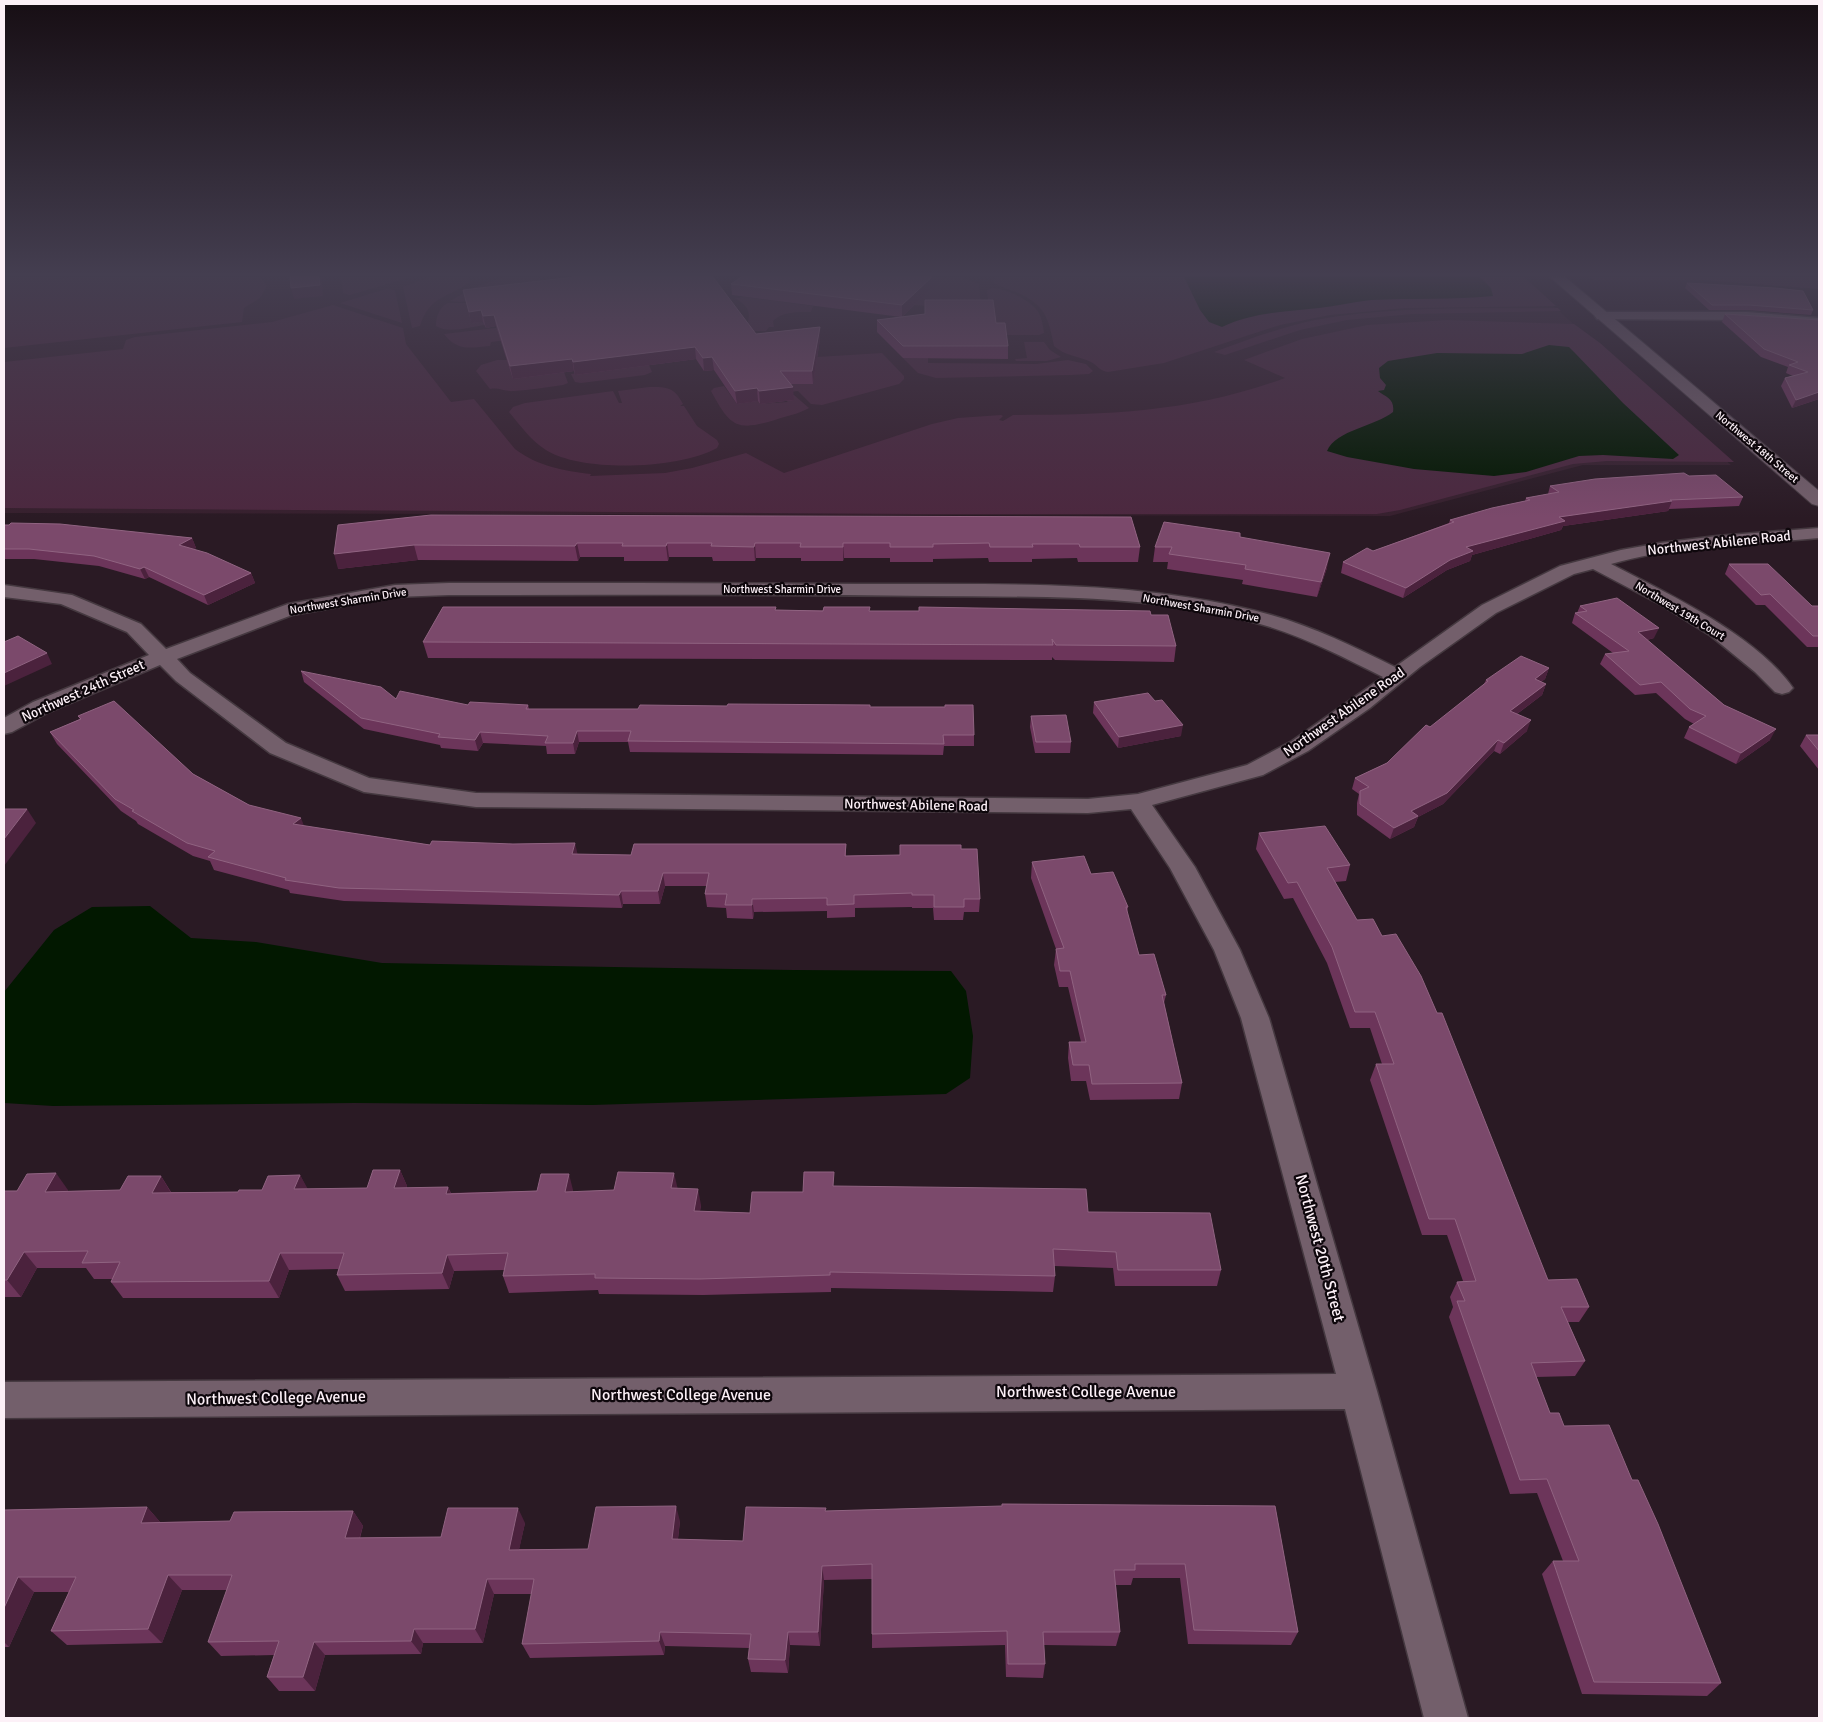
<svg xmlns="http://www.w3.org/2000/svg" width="1823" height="1722" font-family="Signika,sans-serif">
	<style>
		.built { fill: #37202e }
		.green { fill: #4c283f }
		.water { fill: #021800 }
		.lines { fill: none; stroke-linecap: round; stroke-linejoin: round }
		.street-casing { stroke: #453940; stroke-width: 3 }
		.secondary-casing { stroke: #453940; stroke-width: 2 }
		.street { fill: #735f6b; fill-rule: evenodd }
		.secondary { fill: #735f6b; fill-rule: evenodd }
		.wall { fill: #6c355a }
		.shaded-wall { fill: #4b223d }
		.building { fill: #7b496b; stroke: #906381 }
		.labels { text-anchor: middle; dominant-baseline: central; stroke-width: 4.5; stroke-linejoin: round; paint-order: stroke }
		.far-street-label { font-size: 11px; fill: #fcf0f7; stroke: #0e070c }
		.street-label { font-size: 14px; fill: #fcf0f7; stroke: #0e070c }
		.near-street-label { font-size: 16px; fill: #fcf0f7; stroke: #0e070c }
	</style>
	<rect width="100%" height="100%" fill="#2a1a24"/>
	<path class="built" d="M4 277H1521L1731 465H1583L1390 516 4 513Z"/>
	<g class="green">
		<path d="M4 277H66L47 280 76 277H260L267 286 260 298 244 308 242 322 4 348Z"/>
		<path d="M341 277H411L350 295 343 293Z"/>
		<path d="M429 277H469L470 282C448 298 429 296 420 326L412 328 403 287Z"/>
		<path d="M504 277H539L546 292 460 302 450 301 473 288Z"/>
		<path d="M962 277 979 284 981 305 975 307 904 305 920 299 943 278Z"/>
		<path d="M996 277H1524L1556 306 1406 308 1330 315 1280 325 1164 363 1108 372C1100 371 1098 366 1091 362 1079 356 1065 356 1054 346 1048 316 1045 305 1016 292 1008 289 1001 287 994 283L993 281Z"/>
		<path d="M1589 277H1819V289L1703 280H1593Z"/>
		<path d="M992 288C1007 289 1031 300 1039 313 1042 319 1043 326 1044 333L1039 335H995L989 312 987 290Z"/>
		<path d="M386 289 395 290 402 323 340 303Z"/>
		<path d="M745 297 813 306 811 312C798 312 783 311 773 321L774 327H769L766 331H752L747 324C752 310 746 305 735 298Z"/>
		<path d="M448 303H466L471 323 484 322 485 325C471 327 448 334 436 326 436 317 439 307 448 303Z"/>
		<path d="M333 305 403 328 406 344 451 402 474 399 515 449C537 466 564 471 591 474L590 476 665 473 692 468 746 453 784 473 932 424 958 418 1001 415 1003 416 999 420 1003 421 1013 415C1111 415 1192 412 1285 378L1244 360 1302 339 1367 325 1447 320 1574 324 1600 343 1734 462 1607 461 1573 464 1400 510 1377 514H916L4 508V362L123 349 126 340 135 337 272 322Z"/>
		<path d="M1558 308 1561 311 1413 314 1347 320 1300 330 1225 355 1214 352C1247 340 1281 327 1315 320 1395 305 1477 309 1558 308Z"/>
		<path d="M530 324 529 337 491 342 490 346C469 348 457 351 444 334Z"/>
		<path d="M1024 342H1044L1050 350 1061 357 1047 361H1016L1015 359 1027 358Z"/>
		<path d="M882 353 904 376V379L899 384 822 405 811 404 798 391 790 392 791 384H813L817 357Z"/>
		<path d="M903 358H928V363L1036 364 1068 360 1086 364 1093 371 1089 374 1070 375 936 378 918 373Z"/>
		<path d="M497 360H509L564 372 568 383 563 385C547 387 530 390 514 391 505 392 499 387 490 389L476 371 481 365Z"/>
		<path d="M649 365 652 372 645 375 581 383 575 382 571 374Z"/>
		<path d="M724 386 737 404 758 401 760 404 787 402 791 395H794L809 408C799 414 786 416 775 420 736 432 730 426 711 391L714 388Z"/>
		<path d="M649 387C668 387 674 387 683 404L680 406H684L697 426 717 440 719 444 717 448C680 469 582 473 546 450 531 441 520 425 509 412L513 407 525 403 613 391 619 403H622L618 391Z"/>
	</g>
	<g class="water">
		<path d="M1184 277H1480L1491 288 1493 296C1452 300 1412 298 1371 300 1354 302 1336 306 1319 308 1285 312 1253 312 1222 327L1209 322 1200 310Z"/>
		<path d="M1549 345 1569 347 1574 352 1623 403 1679 455 1673 459 1603 455 1579 456 1526 472 1494 476 1414 469 1347 457 1327 451C1336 430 1376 426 1393 412 1395 399 1386 397 1378 391L1384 390 1386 385 1380 378 1379 368 1388 361 1437 353 1522 354Z"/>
		<path d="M150 906 191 938 256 942 382 963 794 970 951 971 966 991 973 1036 970 1078 946 1094 592 1105 355 1103 53 1106 4 1103V992L54 930 92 907Z"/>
	</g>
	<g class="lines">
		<defs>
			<g id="street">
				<path d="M1602 312H1747L1819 318V326L1747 320 1597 319 1595 316Z"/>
				<path d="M1819 528V538C1750 544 1678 545 1611 564 1667 593 1756 635 1793 688L1789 692 1782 694 1775 692 1755 672 1711 636 1663 606 1593 569 1574 574 1496 613 1420 667 1370 708 1308 751 1263 775 1152 805 1195 867 1240 950 1269 1018 1377 1391 1468 1718H1424L1345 1409 4 1418V1382L1336 1374 1241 1018 1214 950 1170 868 1131 809 1088 813 476 807 364 792 270 753 176 681 160 665 49 712 12 732 4 734V718L33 702 149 655 127 632 61 604 4 597V585L72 595 141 624 166 649 288 604 395 585 449 583C586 583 722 583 859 584 995 585 1138 578 1271 615 1314 627 1355 647 1395 667L1482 605 1560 566 1621 550 1660 543 1717 536ZM449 595C609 595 769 594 929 596 1039 597 1154 594 1260 624 1303 636 1343 657 1383 677L1292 741 1247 765 1138 794 1088 799 476 793 369 778 286 743 190 673 177 659 292 615 395 597Z"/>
			</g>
			<path id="secondary" d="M1550 277H1565L1819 491V506L1812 504Z"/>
		</defs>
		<use href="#street" class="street-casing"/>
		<use href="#secondary" class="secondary-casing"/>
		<use href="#street" class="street"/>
		<use href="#secondary" class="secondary"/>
	</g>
	<g class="wall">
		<path d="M943 277 902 317 996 323 1008 346V359L903 358 877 332V320L901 317 732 295 731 284Z"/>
		<path d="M1687 283 1813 310 1811 315 1747 310H1709L1685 288Z"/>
		<path d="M463 290 756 334 820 327V339L813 384H791L794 400 760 404 758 401 737 404 714 370 704 371 696 359 575 375 574 371 513 379 496 326 486 328 483 322 471 323Z"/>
		<path d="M1725 314 1819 320V399L1792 408 1781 386 1785 378 1793 376 1786 373 1788 367 1761 357 1722 322Z"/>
		<path d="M1689 476 1743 497 1739 506 1669 509 1668 511 1563 526 1561 530 1472 555 1470 561 1447 570 1403 598 1341 573 1343 562 1449 523 1450 520 1525 501 1526 498 1548 494 1550 486Z"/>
		<path d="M1131 517 1140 547 1138 562H1078L1077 558 1032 559V562H989L988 558 933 559V562H890V558H844L843 561H801V558H756L755 561H713L712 557H669L668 561H624V557H580L578 561 418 560 338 569V525Z"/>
		<path d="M4 525 192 538 196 548 193 549 251 573 255 583 208 605 149 577 145 579 99 566 34 559H4Z"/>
		<path d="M1240 537 1327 568 1317 597 1242 584 1243 580 1167 569 1168 562H1153L1155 547Z"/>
		<path d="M1729 564 1812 606H1819V647H1807L1765 605H1756L1725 574Z"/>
		<path d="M1580 606 1654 638 1647 640 1724 705 1770 740 1736 764 1684 738 1689 727 1694 724 1685 719 1656 693 1635 695 1600 664 1605 654 1613 653 1572 623 1575 613H1577Z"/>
		<path d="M776 610 870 611 1151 615 1176 646 1174 662 1055 660 1052 657V660L428 658 423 642Z"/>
		<path d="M1549 668 1545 679 1541 682 1546 684 1542 695 1517 714 1527 731 1500 754 1494 751 1443 804 1418 817 1414 827 1390 839 1357 815V803L1359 794 1352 789 1355 778 1387 763 1484 684 1486 680Z"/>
		<path d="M301 671 396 699 468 705H528L529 709H638L727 706 870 707 974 735V746H944L943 755 630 752 628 742H579L575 754H547L546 746 483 743 478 751 441 748 440 745 364 729 304 682Z"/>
		<path d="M1094 702 1181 736 1118 748 1093 713Z"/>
		<path d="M78 716 193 774 249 805 304 826 430 845 578 854 631 855 846 844V856L900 855 961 849 980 899 979 912H964L963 920H934L933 908H912V907L855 908V917L827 918V911L754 912 753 919 727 918 726 908 707 907 705 894 707 886H665L660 904H623L622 908 344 901 290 893 289 890 214 870 210 861 193 856 138 824 136 821 121 811 57 744 50 732 80 719Z"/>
		<path d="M1031 716 1071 742 1070 753H1035L1030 727Z"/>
		<path d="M1806 735H1819V770L1800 746Z"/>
		<path d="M1259 833 1350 865 1346 881 1335 882 1548 1280 1589 1307 1579 1322H1568L1585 1361 1575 1376 1536 1377 1550 1413 1564 1426 1632 1480 1721 1683 1707 1696 1582 1694 1542 1574 1553 1561H1563L1537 1493 1510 1494 1449 1317 1453 1307 1450 1297 1457 1282 1463 1281 1447 1235H1422L1370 1080 1376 1064H1382L1370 1028H1350L1327 963 1293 898 1284 899 1256 849Z"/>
		<path d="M1032 862 1091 874 1128 907 1127 913 1139 955 1166 995 1164 1003 1182 1083 1179 1099 1090 1100 1086 1081H1071L1068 1058 1069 1042H1081L1068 987H1059L1054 965 1056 949 1031 878Z"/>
		<path d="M400 1170 407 1186V1188L448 1187 451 1193 573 1190V1192L677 1189 701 1205 700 1211 750 1213 803 1192 834 1186 1088 1212 1221 1270 1217 1286H1115L1113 1268 1054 1266 1055 1276 1053 1292 831 1288V1292L703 1295 599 1294 598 1290 509 1293 503 1276 504 1270 454 1271 449 1289 345 1291 337 1275 338 1269 289 1270 279 1298H123L111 1282 112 1279H94L86 1268H37L21 1297H4V1191L68 1190 67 1191 120 1190 161 1176 171 1192H238L262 1190 300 1175 307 1189 367 1188Z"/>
		<path d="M1275 1506 1298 1632 1291 1645 1188 1644 1180 1578H1133L1131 1585H1116L1120 1632 1116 1646 1044 1645 1045 1664 1043 1678 1006 1677 1005 1645 872 1648V1579L824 1580 820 1646 790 1645 788 1673 751 1672 748 1659 749 1648 665 1646 664 1655 530 1658 522 1644 532 1594H494L483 1643H423L421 1654 325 1655 315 1691H279L267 1677 274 1655 221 1656 208 1642 227 1590H182L162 1643 67 1645 51 1631 69 1592H34L9 1647H4V1510L147 1507 160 1522 230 1521 353 1511 363 1526 360 1538 441 1537 525 1523 519 1549H588L680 1521 678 1539 743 1541 826 1511Z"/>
	</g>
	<g class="shaded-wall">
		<path d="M319 277H325L326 280H322L323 296 294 299 291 288Z"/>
		<path d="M932 277H943L902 317V305Z"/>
		<path d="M481 310 483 322 471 323 469 312Z"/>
		<path d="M494 315 496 326 486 328 483 316Z"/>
		<path d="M820 327V339L813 384 812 371Z"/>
		<path d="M695 347 696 359 575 375 573 362Z"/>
		<path d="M712 357 714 370 704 371 703 358Z"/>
		<path d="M572 359 574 371 513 379 510 366Z"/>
		<path d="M793 387 794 400 760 404 759 391Z"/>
		<path d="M757 388 758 401 737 404 735 391Z"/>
		<path d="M1819 392V399L1792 408 1796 400Z"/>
		<path d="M1672 501 1668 511 1563 526 1561 530 1472 555 1470 561 1447 570 1403 598 1406 588 1466 547 1559 517Z"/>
		<path d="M192 538 196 548 183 555 179 545Z"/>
		<path d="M577 543 580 557 578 561 575 546Z"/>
		<path d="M667 543 669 557 668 561 666 546Z"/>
		<path d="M755 543 756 558 755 561 754 547Z"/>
		<path d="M843 543 844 558 843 561Z"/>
		<path d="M414 545 418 560 338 569 334 554Z"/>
		<path d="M1330 553 1327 568 1317 597 1321 582Z"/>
		<path d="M144 567 149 577 145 579 140 569Z"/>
		<path d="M251 573 255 583 208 605 204 595Z"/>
		<path d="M1659 628 1654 638 1634 643 1638 632Z"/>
		<path d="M47 653 52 664 4 686V673Z"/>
		<path d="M1549 668 1545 679 1531 689 1535 679Z"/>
		<path d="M1546 684 1542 695 1506 722 1510 711Z"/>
		<path d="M1531 720 1527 731 1500 754 1504 743Z"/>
		<path d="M1183 725 1181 736 1118 748 1119 737Z"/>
		<path d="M1776 729 1770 740 1736 764 1741 753Z"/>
		<path d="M577 731 579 742 575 754 573 743Z"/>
		<path d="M480 732 483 743 478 751 475 740Z"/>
		<path d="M1498 740 1494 751 1443 804 1418 817 1414 827 1390 839 1394 828 1411 811Z"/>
		<path d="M27 809 36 823 4 866V839Z"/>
		<path d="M301 818 306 831 293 824Z"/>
		<path d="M575 843 578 856 572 854Z"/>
		<path d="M663 873 665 886 660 904 658 891Z"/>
		<path d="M621 891 623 904 622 908 619 895Z"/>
		<path d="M752 899 754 912 753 919 752 905Z"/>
		<path d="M400 1170 407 1186 402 1205 394 1188Z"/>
		<path d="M56 1173 68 1190 57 1208 45 1192Z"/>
		<path d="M674 1173 678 1190 671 1188Z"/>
		<path d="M569 1174 573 1190 570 1209 565 1192Z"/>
		<path d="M300 1175 309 1191 294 1189Z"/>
		<path d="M161 1176 171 1193H152Z"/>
		<path d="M448 1187 455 1203 446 1194Z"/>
		<path d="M698 1189 701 1205 697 1228 694 1211Z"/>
		<path d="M24 1252 37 1268 21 1297 7 1280Z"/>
		<path d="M280 1253 289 1270 279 1298 269 1281Z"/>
		<path d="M447 1255 454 1271 449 1289 442 1273Z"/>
		<path d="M676 1506 680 1521 676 1554 672 1539Z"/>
		<path d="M147 1507 160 1522 141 1523Z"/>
		<path d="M518 1508 525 1523 516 1564 509 1550Z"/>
		<path d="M353 1511 363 1526 355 1552 345 1538Z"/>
		<path d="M822 1566 824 1580 820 1646 818 1632Z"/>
		<path d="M168 1575 182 1590 162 1643 148 1629Z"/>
		<path d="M18 1577 34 1592 9 1647 4 1642V1608Z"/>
		<path d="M487 1579 494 1594 483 1643 475 1629Z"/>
		<path d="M414 1629 423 1643 421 1654 411 1641Z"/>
		<path d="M660 1632 665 1646 664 1655 659 1641Z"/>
		<path d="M788 1632 790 1645 788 1673 785 1660Z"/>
		<path d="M314 1642 325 1655 315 1691 303 1677Z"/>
	</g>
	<g class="building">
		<path d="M290 277H319L320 285 291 288Z"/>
		<path d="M574 277H713L756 334 820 327 812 371H780L793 387 759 391 757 388 735 391 712 357 703 358 695 347 573 362 572 359 510 366 494 315 483 316 481 310 469 312 463 290Z"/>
		<path d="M741 277H932L902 305 731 284Z"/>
		<path d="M1687 283 1775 288 1803 291 1813 310 1749 305H1712Z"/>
		<path d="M925 300H993L996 323H1005L1008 346H903L877 320 925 314Z"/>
		<path d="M1725 314 1819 320V392L1796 400 1785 378 1808 372 1789 365 1798 362 1764 349Z"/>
		<path d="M1684 473 1689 476 1716 475 1743 497 1670 500 1672 501 1559 517 1565 521 1466 547 1473 551 1450 560 1406 588 1343 562 1367 548 1373 551 1454 522 1450 520 1492 508 1530 500 1526 498 1559 492 1550 486 1595 479Z"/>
		<path d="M431 515 1131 517 1140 547H1080L1079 544H1032L1033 547H990L989 543 933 544V547H890V543H843V547H800L801 543H755L754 547 711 546 712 543H667L666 546H622L623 543H577L575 546 414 545 334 554 338 525Z"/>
		<path d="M1164 522 1240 533V537L1330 553 1321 582 1245 569 1246 565 1169 554 1172 547H1155Z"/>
		<path d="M11 523 60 524 192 538 179 545 207 553 251 573 204 595 144 567 140 569 94 556 29 549H4V525H9Z"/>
		<path d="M1729 564H1768L1812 606H1819V636H1813L1770 594 1761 595Z"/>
		<path d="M1617 598 1659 628 1638 632 1724 705 1776 729 1741 753 1689 727 1706 716 1690 709 1661 682 1640 685 1605 654 1629 651 1575 613 1587 611 1580 606Z"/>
		<path d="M443 607H776L775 610 823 611 824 607H870L869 611H919V607L1150 611 1151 615H1168L1176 646 1056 645 1052 639 1053 645 423 642Z"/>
		<path d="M18 636 47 653 4 673V642Z"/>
		<path d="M1521 656 1549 668 1535 679 1546 684 1510 711 1531 720 1504 743 1498 740 1447 793 1411 811 1418 816 1394 828 1360 804V791L1369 787 1355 778 1387 763 1426 725 1430 727 1488 681 1486 680Z"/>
		<path d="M301 671 381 687 396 699 400 691 468 705 470 702 528 705 526 709H638L640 705 727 706 728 704 870 705V707H945V705H973L974 735H943L944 744 628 741 631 731H577L573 743H545L548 736 480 732 475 740 438 737 440 734 361 718Z"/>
		<path d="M1148 693 1155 701 1162 700 1183 725 1119 737 1094 702Z"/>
		<path d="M114 701 193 774 249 805 301 818 293 824 430 845 432 841 513 844 575 843 572 854 631 855 634 844H846L845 856 900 855V845H961V849H977L980 899H964V907H934V895H912V893L854 895V904L827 905V898L752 899V905H725L727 894H705L709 873H663L658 891H621L619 895 339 888 285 880 286 878 208 857 215 851 187 843 132 811 134 810 115 799 50 732 81 719 78 716Z"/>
		<path d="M1066 715 1071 742H1036L1031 716Z"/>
		<path d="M1806 735H1819V751Z"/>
		<path d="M4 809H27L4 839Z"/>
		<path d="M1325 826 1350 865 1327 868 1357 920 1373 919 1382 936 1396 934 1421 976 1437 1013H1442L1548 1280 1577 1279 1589 1307H1561L1585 1361 1531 1363 1550 1413H1559L1564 1426 1609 1425 1632 1480H1638L1658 1524 1721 1683 1594 1682 1553 1561H1579L1547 1479 1520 1480 1457 1301H1465L1457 1282 1476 1281 1455 1219H1429L1376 1064H1394L1375 1012H1355L1332 947 1297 882 1288 883 1259 833Z"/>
		<path d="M1084 856 1091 874 1113 872 1128 907H1126L1139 955 1154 954 1166 995H1162L1182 1083 1092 1084 1089 1065H1073L1069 1042H1086L1070 971H1060L1056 949 1064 948 1032 862Z"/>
		<path d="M373 1170H400L394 1188 448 1187 446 1194 537 1191 541 1174H569L565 1192 614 1190 618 1172 674 1173 671 1188 698 1189 694 1211 750 1213 752 1192H803L804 1172H834L833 1186 1086 1189 1088 1212 1210 1213 1221 1270H1118L1116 1252 1053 1249 1055 1276 830 1272V1275L700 1279 595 1278V1274L503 1276 508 1253 447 1255 442 1273 337 1275 344 1253H280L269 1281 111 1282 120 1262 82 1263 88 1251 24 1252 7 1280H4V1191H17L27 1174 56 1173 45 1192 120 1190 128 1176H161L152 1193 238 1192 239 1190H262L268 1176 300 1175 294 1189 367 1188Z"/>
		<path d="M1002 1504 1275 1506 1298 1632 1194 1630 1185 1564H1135V1570H1114L1120 1632H1043L1045 1664H1008L1007 1631 872 1634V1564L822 1566 818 1632H788L785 1660 748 1659 751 1634 660 1632 659 1641 522 1644 534 1579H487L475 1629H414L411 1641 314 1642 303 1677H267L279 1641 208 1642 232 1575H168L148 1629 51 1631 76 1577H18L4 1608V1510L147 1507 141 1523 230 1521 234 1512 353 1511 345 1538 441 1537 448 1508H518L509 1550 588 1549 596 1507 676 1506 672 1539 743 1541 746 1507 826 1508 825 1511 1002 1506Z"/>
	</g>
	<linearGradient id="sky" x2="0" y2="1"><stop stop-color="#170e14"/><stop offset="0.53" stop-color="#443e50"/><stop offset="1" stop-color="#443e50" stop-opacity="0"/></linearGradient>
	<rect width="1823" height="518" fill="url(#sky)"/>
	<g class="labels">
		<g class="far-street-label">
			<text transform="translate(1757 447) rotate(40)">Northwest 18th Street</text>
			<text x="782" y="589">Northwest Sharmin Drive</text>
			<text transform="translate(348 601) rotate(-9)">Northwest Sharmin Drive</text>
			<text transform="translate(1201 608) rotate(10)">Northwest Sharmin Drive</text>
			<text transform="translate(1680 611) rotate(31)">Northwest 19th Court</text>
		</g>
		<g class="street-label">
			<text transform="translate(1719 543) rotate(-6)">Northwest Abilene Road</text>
			<text transform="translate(83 691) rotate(-24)">Northwest 24th Street</text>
			<text transform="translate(1344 712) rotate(-35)">Northwest Abilene Road</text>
			<text transform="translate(916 805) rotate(1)">Northwest Abilene Road</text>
		</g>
		<g class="near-street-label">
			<text transform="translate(1320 1248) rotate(75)">Northwest 20th Street</text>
			<text x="1086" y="1392">Northwest College Avenue</text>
			<text x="681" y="1395">Northwest College Avenue</text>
			<text transform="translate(276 1398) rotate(-1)">Northwest College Avenue</text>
		</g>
	</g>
	<rect width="1823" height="1722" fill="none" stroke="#fcf0f7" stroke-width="10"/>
</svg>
